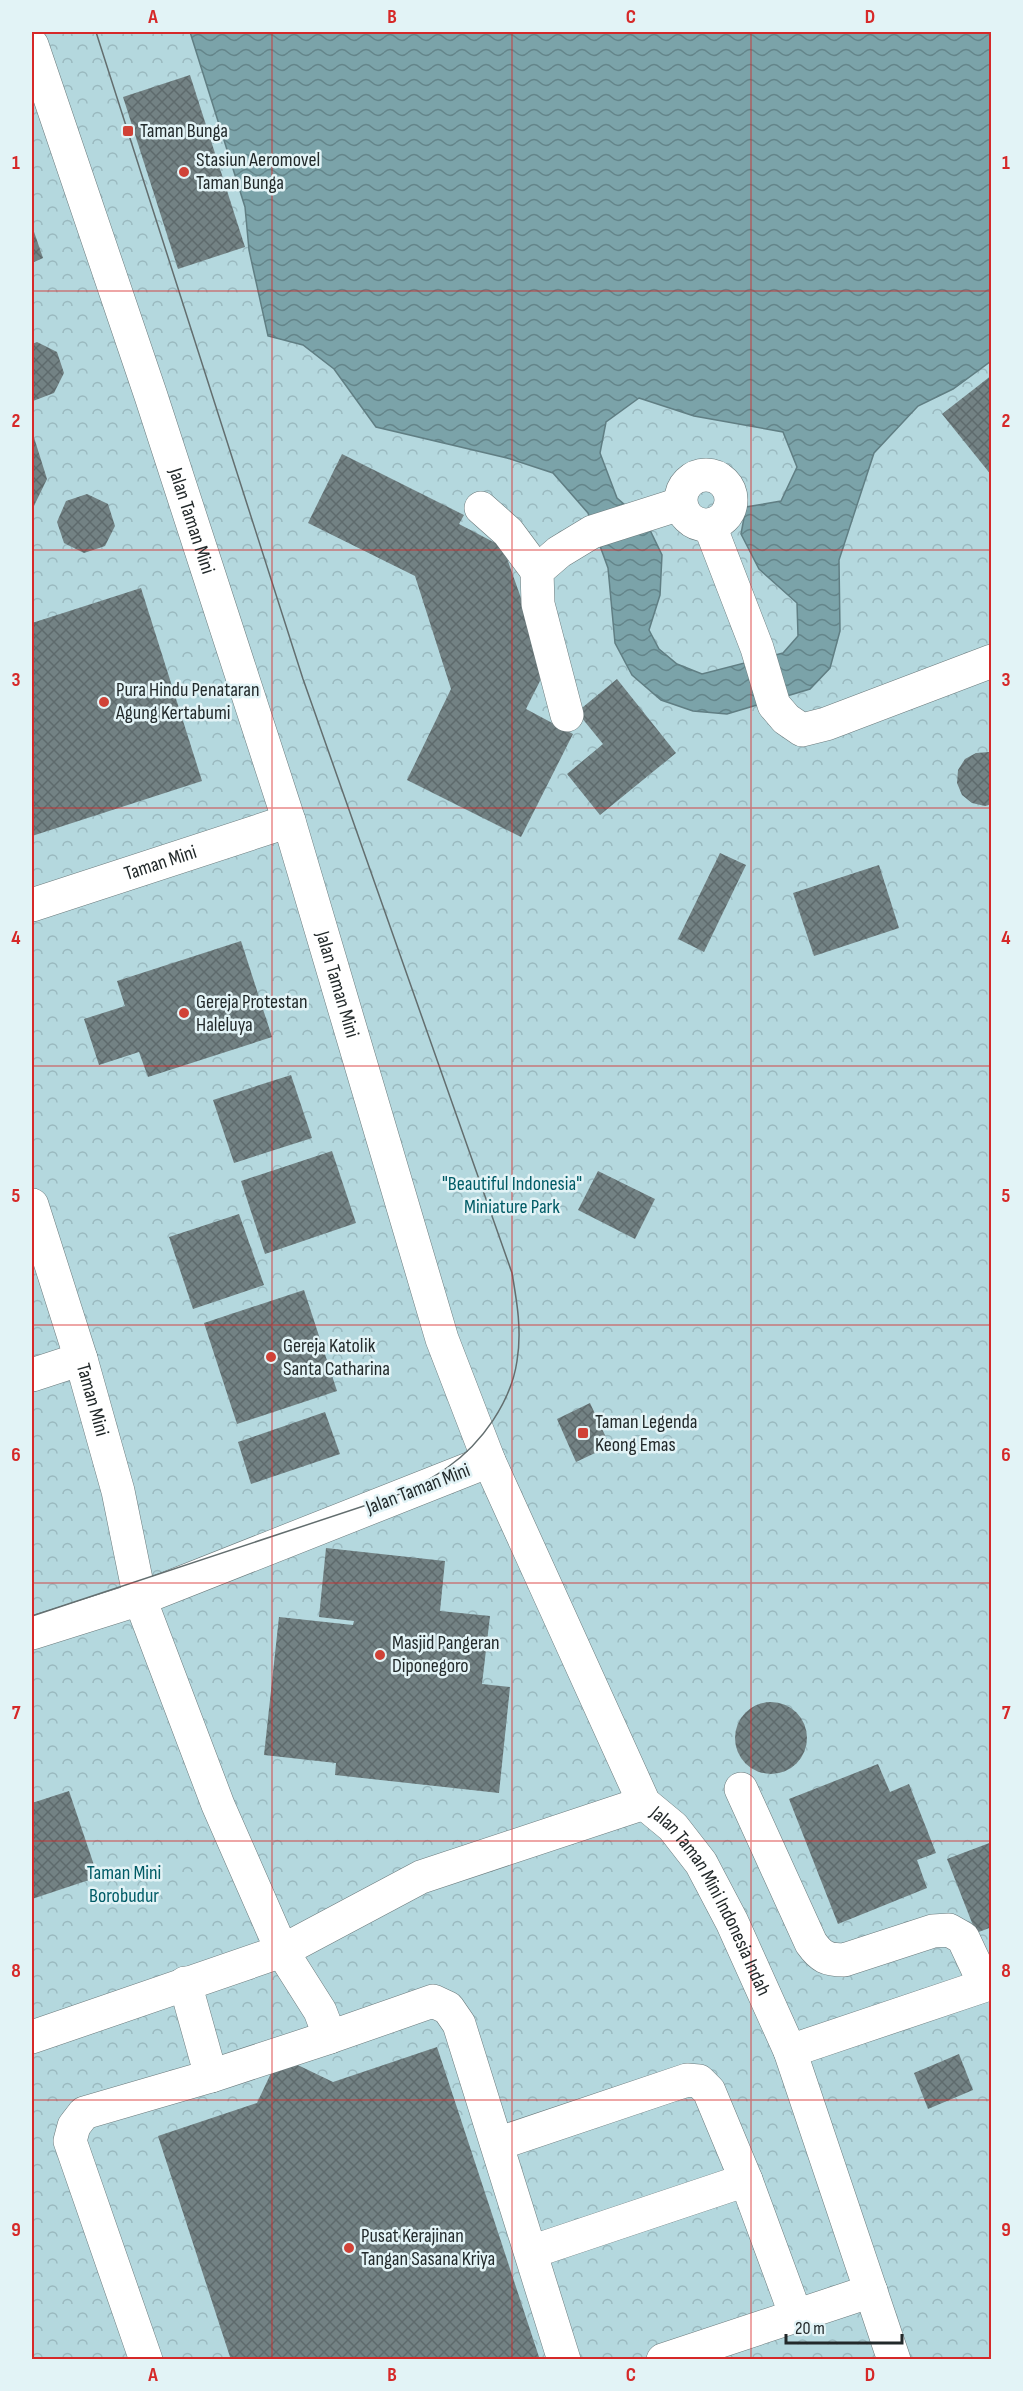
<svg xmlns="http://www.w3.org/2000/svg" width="1023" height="2391" font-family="'Sofia Sans Condensed',sans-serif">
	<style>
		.park { fill: url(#park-crowns) }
		.water { fill: url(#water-waves); stroke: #607e83; stroke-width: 1.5; fill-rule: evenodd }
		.building { fill: url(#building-cross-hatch) }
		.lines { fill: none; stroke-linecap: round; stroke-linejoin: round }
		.minor-casing { stroke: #6b7a7c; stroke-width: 34 }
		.minor { stroke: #fff; stroke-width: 33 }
		.tram { stroke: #636e6f; stroke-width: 1.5 }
		.grid { fill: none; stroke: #d62828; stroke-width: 1.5; stroke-opacity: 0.55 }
		.poi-dot { fill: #d04237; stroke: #e2f3f6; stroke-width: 2 }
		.labels { text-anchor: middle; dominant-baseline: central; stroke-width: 5; stroke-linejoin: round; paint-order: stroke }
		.poi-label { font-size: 20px; fill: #22292a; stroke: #e2f3f6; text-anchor: start }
		.street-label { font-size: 20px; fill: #22292a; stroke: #e2f3f6 }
		.park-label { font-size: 20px; fill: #005b66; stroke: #e2f3f6 }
		.neatline { fill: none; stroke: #d62828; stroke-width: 2 }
		.grid-label { font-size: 20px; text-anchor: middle; font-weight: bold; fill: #d62828 }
	</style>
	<defs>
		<pattern id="park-crowns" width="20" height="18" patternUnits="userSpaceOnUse" patternTransform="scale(1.5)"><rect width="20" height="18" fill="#b4d8de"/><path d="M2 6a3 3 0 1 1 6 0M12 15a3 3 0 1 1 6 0" fill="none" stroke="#9ab9bf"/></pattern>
		<pattern id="water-waves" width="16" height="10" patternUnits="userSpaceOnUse" patternTransform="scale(1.5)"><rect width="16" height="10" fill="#7ba3a9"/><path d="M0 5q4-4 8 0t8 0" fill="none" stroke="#64858a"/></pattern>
		<pattern id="building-cross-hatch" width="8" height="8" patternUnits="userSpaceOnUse" patternTransform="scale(1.5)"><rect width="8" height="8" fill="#738284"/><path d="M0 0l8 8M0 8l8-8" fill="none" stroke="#5e6a6c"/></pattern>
	</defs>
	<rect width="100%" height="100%" fill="#e2f3f6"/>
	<path class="park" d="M32 32H991V2359L32 2360Z"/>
	<path class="water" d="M190 32H991V361L953 389 918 406 874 453 839 560 840 631 830 668 810 689 727 714 693 711 661 700 632 675 615 643 608 568 588 513 553 473 507 458 376 427 334 369 303 345 268 336 249 250 245 207ZM639 398 694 416 783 432 797 467 781 501 746 507 741 534 759 569 797 603 798 636 783 653 702 674 677 664 659 649 649 630 660 595 662 555 647 524 617 498 600 453 606 422Z"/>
	<g class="building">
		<path d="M190 75 245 247 178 269 123 97Z"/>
		<path d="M32 226 43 258 32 263Z"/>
		<path d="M37 342 57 352 64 373 54 393 33 401 32 344Z"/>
		<path d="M992 375V476L942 414Z"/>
		<path d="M32 431 47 479 32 510Z"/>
		<path d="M342 454 464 515 459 524 503 547 546 669 526 709 573 734 521 837 407 780 451 689 415 576 308 523Z"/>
		<path d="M87 494 108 504 115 526 105 546 84 553 64 543 57 522 66 501Z"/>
		<path d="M141 588 202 781 32 836V623Z"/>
		<path d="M617 679 676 753 600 815 567 774 603 744 577 712Z"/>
		<path d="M989 752 992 754V804L985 806 972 803 962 795 957 783 958 770 965 759 976 753Z"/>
		<path d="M720 853 746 865 704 952 678 939Z"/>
		<path d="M879 865 899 928 814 956 793 893Z"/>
		<path d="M241 941 272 1037 148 1077 139 1052 99 1065 84 1019 125 1006 117 981Z"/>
		<path d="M291 1075 312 1138 234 1163 213 1100Z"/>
		<path d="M332 1151 356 1223 265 1254 241 1181Z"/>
		<path d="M598 1171 655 1199 635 1239 578 1210Z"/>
		<path d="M239 1214 264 1285 193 1309 169 1237Z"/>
		<path d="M304 1290 337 1391 237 1424 204 1323Z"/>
		<path d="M590 1403 610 1446 576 1462 557 1419Z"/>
		<path d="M325 1412 340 1454 251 1484 238 1442Z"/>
		<path d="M326 1548 445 1561 440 1611 490 1616 482 1684 510 1687 499 1793 335 1775 336 1763 264 1755 279 1617 353 1625 354 1621 319 1617Z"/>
		<circle cx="771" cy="1738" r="36"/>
		<path d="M878 1764 890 1792 909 1784 936 1853 917 1860 927 1888 838 1924 789 1799Z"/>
		<path d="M69 1791 98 1877 32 1899V1803Z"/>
		<path d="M992 1842V1927L976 1933 947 1859Z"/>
		<path d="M437 2047 540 2360H231L158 2136 257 2103 279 2056 333 2082Z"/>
		<path d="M959 2054 973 2090 928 2109 914 2073Z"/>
	</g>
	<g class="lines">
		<defs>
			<g id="minor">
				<path id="s1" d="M32 45 151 396 289 821 442 1339 489 1461 140 1599 32 1633"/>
				<circle cx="706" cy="500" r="25"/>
				<path d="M481 508 508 532 537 571"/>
				<path d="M710 526 757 648 774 705 786 719 802 730 826 724 992 661"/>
				<path d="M567 715 538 604 537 571 559 552 592 532 680 504"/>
				<path id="s2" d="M32 905 289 821"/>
				<path id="s3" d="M32 1205 81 1359 118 1491 140 1599 218 1805 282 1951 320 2011 330 2037 433 2001 448 2008 459 2024 564 2360"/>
				<path d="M32 1375 81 1359"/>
				<path id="s4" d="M489 1461 644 1803 673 1827 701 1863 732 1922 790 2051 894 2360"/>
				<path d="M741 1789 811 1943C821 1957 827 1960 844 1960L933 1931 949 1930 963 1938 985 1985"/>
				<path d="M32 2037 282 1951 421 1877 644 1803"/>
				<path d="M790 2051 992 1983"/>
				<path d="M211 2076 330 2037"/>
				<path d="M497 2144 687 2080 699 2081 709 2091 746 2180 796 2316"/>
				<path d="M531 2252 746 2180"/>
				<path d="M146 2360 70 2141 74 2126 84 2113 211 2076 185 1983"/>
				<path d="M663 2360 871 2291"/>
			</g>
		</defs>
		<use href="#minor" class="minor-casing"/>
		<use href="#minor" class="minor"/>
		<path class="tram" d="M32 1616 409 1491C422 1483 436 1476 448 1467 482 1443 511 1402 517 1361 522 1331 517 1302 512 1273L303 679 96 32"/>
	</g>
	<path class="grid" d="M272 32V2360M512 32V2360M751 32V2360M32 291H992M32 550H992M32 808H992M32 1066H992M32 1325H992M32 1583H992M32 1841H992M32 2100H992"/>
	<g class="poi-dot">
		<rect x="122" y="125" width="12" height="12" rx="3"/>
		<circle cx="184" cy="172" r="6"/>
		<circle cx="104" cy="702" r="6"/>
		<circle cx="184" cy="1013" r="6"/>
		<circle cx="271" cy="1357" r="6"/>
		<rect x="577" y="1427" width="12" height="12" rx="3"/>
		<circle cx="380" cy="1655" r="6"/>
		<circle cx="349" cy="2248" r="6"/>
	</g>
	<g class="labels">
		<g class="poi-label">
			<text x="140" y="131">Taman Bunga</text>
			<text x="196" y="160">Stasiun Aeromovel<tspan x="196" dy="23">Taman Bunga</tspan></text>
			<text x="116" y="690">Pura Hindu Penataran<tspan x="116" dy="23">Agung Kertabumi</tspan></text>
			<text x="196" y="1002">Gereja Protestan<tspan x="196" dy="23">Haleluya</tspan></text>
			<text x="283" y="1346">Gereja Katolik<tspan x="283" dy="23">Santa Catharina</tspan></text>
			<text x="595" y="1422">Taman Legenda<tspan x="595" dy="23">Keong Emas</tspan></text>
			<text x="392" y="1643">Masjid Pangeran<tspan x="392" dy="23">Diponegoro</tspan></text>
			<text x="361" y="2236">Pusat Kerajinan<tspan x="361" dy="23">Tangan Sasana Kriya</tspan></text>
		</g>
		<g class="street-label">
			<text stroke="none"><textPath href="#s1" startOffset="502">Jalan Taman Mini</textPath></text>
			<text stroke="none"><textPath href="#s2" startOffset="135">Taman Mini</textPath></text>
			<text stroke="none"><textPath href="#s1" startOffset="988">Jalan Taman Mini</textPath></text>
			<text stroke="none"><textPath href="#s3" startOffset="204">Taman Mini</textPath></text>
			<text transform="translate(418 1489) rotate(-21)">Jalan Taman Mini</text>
			<text stroke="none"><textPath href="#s4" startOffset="496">Jalan Taman Mini Indonesia Indah</textPath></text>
		</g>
		<g class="park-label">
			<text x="512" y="1184">"Beautiful Indonesia"<tspan x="512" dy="23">Miniature Park</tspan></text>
			<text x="124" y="1873">Taman Mini<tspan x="124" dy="23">Borobudur</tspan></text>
		</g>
	</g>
	<rect width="1023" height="2391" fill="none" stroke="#e2f3f6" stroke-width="66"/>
	<path d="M786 2334v9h116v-9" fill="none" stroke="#22292a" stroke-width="3"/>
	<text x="795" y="2334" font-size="18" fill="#22292a" stroke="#e2f3f6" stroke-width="4.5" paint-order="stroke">20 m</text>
	<rect x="33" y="33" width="957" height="2325" class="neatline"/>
	<g class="grid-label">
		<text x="153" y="23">A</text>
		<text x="392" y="23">B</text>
		<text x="631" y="23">C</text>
		<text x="870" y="23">D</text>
		<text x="16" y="169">1</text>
		<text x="1006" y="169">1</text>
		<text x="16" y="427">2</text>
		<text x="1006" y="427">2</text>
		<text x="16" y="686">3</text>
		<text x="1006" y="686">3</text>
		<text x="16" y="944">4</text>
		<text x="1006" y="944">4</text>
		<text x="16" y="1202">5</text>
		<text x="1006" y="1202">5</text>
		<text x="16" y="1461">6</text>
		<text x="1006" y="1461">6</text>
		<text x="16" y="1719">7</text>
		<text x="1006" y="1719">7</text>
		<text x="16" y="1977">8</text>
		<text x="1006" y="1977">8</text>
		<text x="16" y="2236">9</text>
		<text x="1006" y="2236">9</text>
		<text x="153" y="2381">A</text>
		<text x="392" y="2381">B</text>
		<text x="631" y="2381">C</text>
		<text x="870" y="2381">D</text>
	</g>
</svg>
